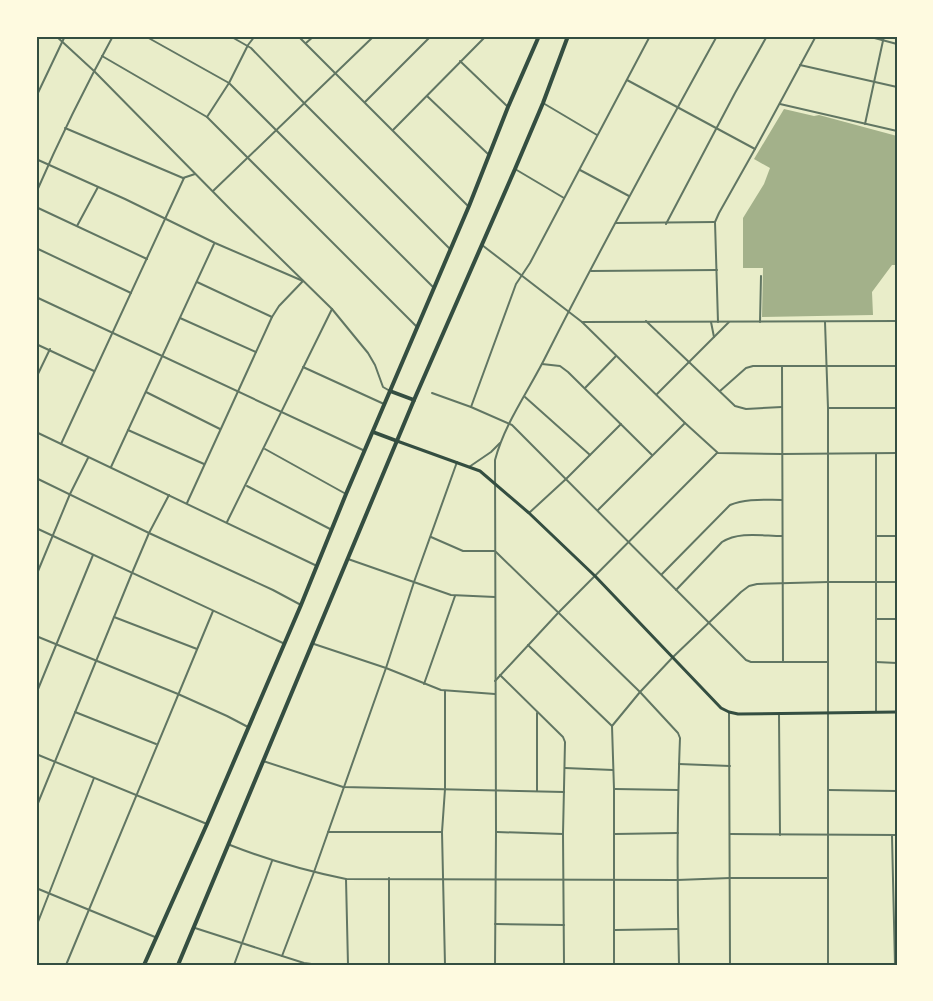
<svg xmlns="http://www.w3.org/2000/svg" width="933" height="1001" font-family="'IBM Plex Sans',sans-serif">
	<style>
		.water { fill: #a3b18a }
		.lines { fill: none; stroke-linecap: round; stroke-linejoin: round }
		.minor { stroke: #617663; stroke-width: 2 }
		.secondary { stroke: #344e41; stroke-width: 3 }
		.primary { stroke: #344e41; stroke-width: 4 }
		.neatline { fill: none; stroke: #344e41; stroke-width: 2 }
	</style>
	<rect width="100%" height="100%" fill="#e9edc9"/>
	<path class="water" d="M784 109 814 116 819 115 897 136V265H892L872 292 873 315 762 317 763 268H743V218L764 184 770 168 754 159Z"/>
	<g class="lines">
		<g class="minor">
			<path d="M56 36 94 71 232 211 332 309 368 353 375 365 383 387 390 391"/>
			<path d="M145 36 229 83 433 287"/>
			<path d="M230 36 251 48 305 104 450 249"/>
			<path d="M298 36 468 206"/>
			<path d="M867 36 897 44"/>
			<path d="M306 43 314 36"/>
			<path d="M102 56 207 117 416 326"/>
			<path d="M460 61 508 107"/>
			<path d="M800 65 897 87"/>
			<path d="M627 80 755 149"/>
			<path d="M427 96 488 154"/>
			<path d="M36 97 65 36"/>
			<path d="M365 102 431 36"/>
			<path d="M543 103 597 135"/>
			<path d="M780 104 897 131"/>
			<path d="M207 117 229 83 248 45 255 36"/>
			<path d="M865 124 884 36"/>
			<path d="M65 128 183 178 195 174"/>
			<path d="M393 130 486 36"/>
			<path d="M36 159 125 199 215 243 303 281 279 306 272 317 187 503"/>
			<path d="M515 169 564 198"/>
			<path d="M580 170 629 196"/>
			<path d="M213 191 374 36"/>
			<path d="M36 193C59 140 85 87 113 36"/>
			<path d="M36 207 147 259"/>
			<path d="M616 223 715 222"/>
			<path d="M666 224 735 93 767 36"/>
			<path d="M77 226 98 187"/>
			<path d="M482 245 582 322 685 423 718 453 782 454 897 453"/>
			<path d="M36 248 131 293"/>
			<path d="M591 271 717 270"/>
			<path d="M197 282 272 317"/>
			<path d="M36 297 365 451"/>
			<path d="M180 318 256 352"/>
			<path d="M646 321 735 406 746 409 782 407"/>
			<path d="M582 322 897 321"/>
			<path d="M711 322 714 337"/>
			<path d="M718 322 715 222 719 213 755 149 816 36"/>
			<path d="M760 322 761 276"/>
			<path d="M825 322 828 408V965"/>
			<path d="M36 344 94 371"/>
			<path d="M542 364 560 366 568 372 652 455"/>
			<path d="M782 366 783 662"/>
			<path d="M303 367 384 404"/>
			<path d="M36 378 50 349"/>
			<path d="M585 388 616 356"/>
			<path d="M720 391 746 368 753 366H897"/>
			<path d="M146 392 220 429"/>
			<path d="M432 393 471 407 512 425 746 660 751 662H828"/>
			<path d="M657 394 729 322"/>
			<path d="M525 397 590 455"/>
			<path d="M471 407 516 284 530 263 650 36"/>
			<path d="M828 408H897"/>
			<path d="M128 430 204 464"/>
			<path d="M36 432 317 566"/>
			<path d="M61 444 184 178"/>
			<path d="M265 449 346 494"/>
			<path d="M876 454V712"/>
			<path d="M111 467 214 244"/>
			<path d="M469 467 491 452 500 443"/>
			<path d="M36 478 149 533 273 590 301 605"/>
			<path d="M247 486 332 530"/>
			<path d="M598 510 685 423"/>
			<path d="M529 513 566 479 621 424"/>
			<path d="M227 522 332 309"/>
			<path d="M36 528 285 644"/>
			<path d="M876 536H897"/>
			<path d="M431 537 463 551H495"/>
			<path d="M496 552 640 692 678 733 680 738C677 814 677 889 679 965"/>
			<path d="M348 559 451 595 495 597"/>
			<path d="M662 574 730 505C746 498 765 500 782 500"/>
			<path d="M36 576 70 494 88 458"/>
			<path d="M676 590 722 542C739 531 763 536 782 536"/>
			<path d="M114 617 197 649"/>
			<path d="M876 619H897"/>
			<path d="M36 636 178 694 227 716 248 727"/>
			<path d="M314 644 386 668 441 690 495 694"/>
			<path d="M528 645 612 726"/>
			<path d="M876 662 897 663"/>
			<path d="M500 675 563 737 565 742 563 834 564 965"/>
			<path d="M495 681 558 613 717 453"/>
			<path d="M424 684 455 596"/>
			<path d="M36 694 93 555"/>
			<path d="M75 712 156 744"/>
			<path d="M729 712 730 965"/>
			<path d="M779 715 780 835"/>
			<path d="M36 754 207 824"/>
			<path d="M263 761 343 787 564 792"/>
			<path d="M679 764 730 766"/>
			<path d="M565 768 613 770"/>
			<path d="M615 789 678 790"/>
			<path d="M828 790 897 791"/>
			<path d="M537 791V713"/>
			<path d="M36 808 132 573 149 533 169 495"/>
			<path d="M328 832H442"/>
			<path d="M497 832 563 834"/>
			<path d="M615 834 678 833"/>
			<path d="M730 834 897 835"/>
			<path d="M892 836 895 965"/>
			<path d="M230 845C268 860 306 871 346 879L677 880 730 878H828"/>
			<path d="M389 878V965"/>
			<path d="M346 879 348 965"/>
			<path d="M36 888 155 937"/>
			<path d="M495 924 564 925"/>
			<path d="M36 927 94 778"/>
			<path d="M195 928 304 963 319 965"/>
			<path d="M615 930 678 929"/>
			<path d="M282 956 314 872 386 668 414 582 457 462"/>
			<path d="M66 965 213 611"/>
			<path d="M234 965 272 861"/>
			<path d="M445 965 442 832 445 789V691"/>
			<path d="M495 965 496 832 495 460C505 422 530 389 547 354 601 247 659 141 717 36"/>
			<path d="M614 965V789L612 726 640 692 673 657 741 592 749 586 757 584 828 582H897"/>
		</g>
		<path class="secondary" d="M397 441 480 471 529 513 595 576 721 708 729 712 738 714 897 712"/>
		<g class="primary">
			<path d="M390 391 414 400"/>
			<path d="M373 432 397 441"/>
			<path d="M144 965 207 824 301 605 346 494 469 206 508 107 539 36"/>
			<path d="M178 965 414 400 515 169 543 103 568 36"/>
		</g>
	</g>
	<rect width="933" height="1001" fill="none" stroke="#fefae0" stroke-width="75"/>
	<rect x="38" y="38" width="858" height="926" class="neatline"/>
</svg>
